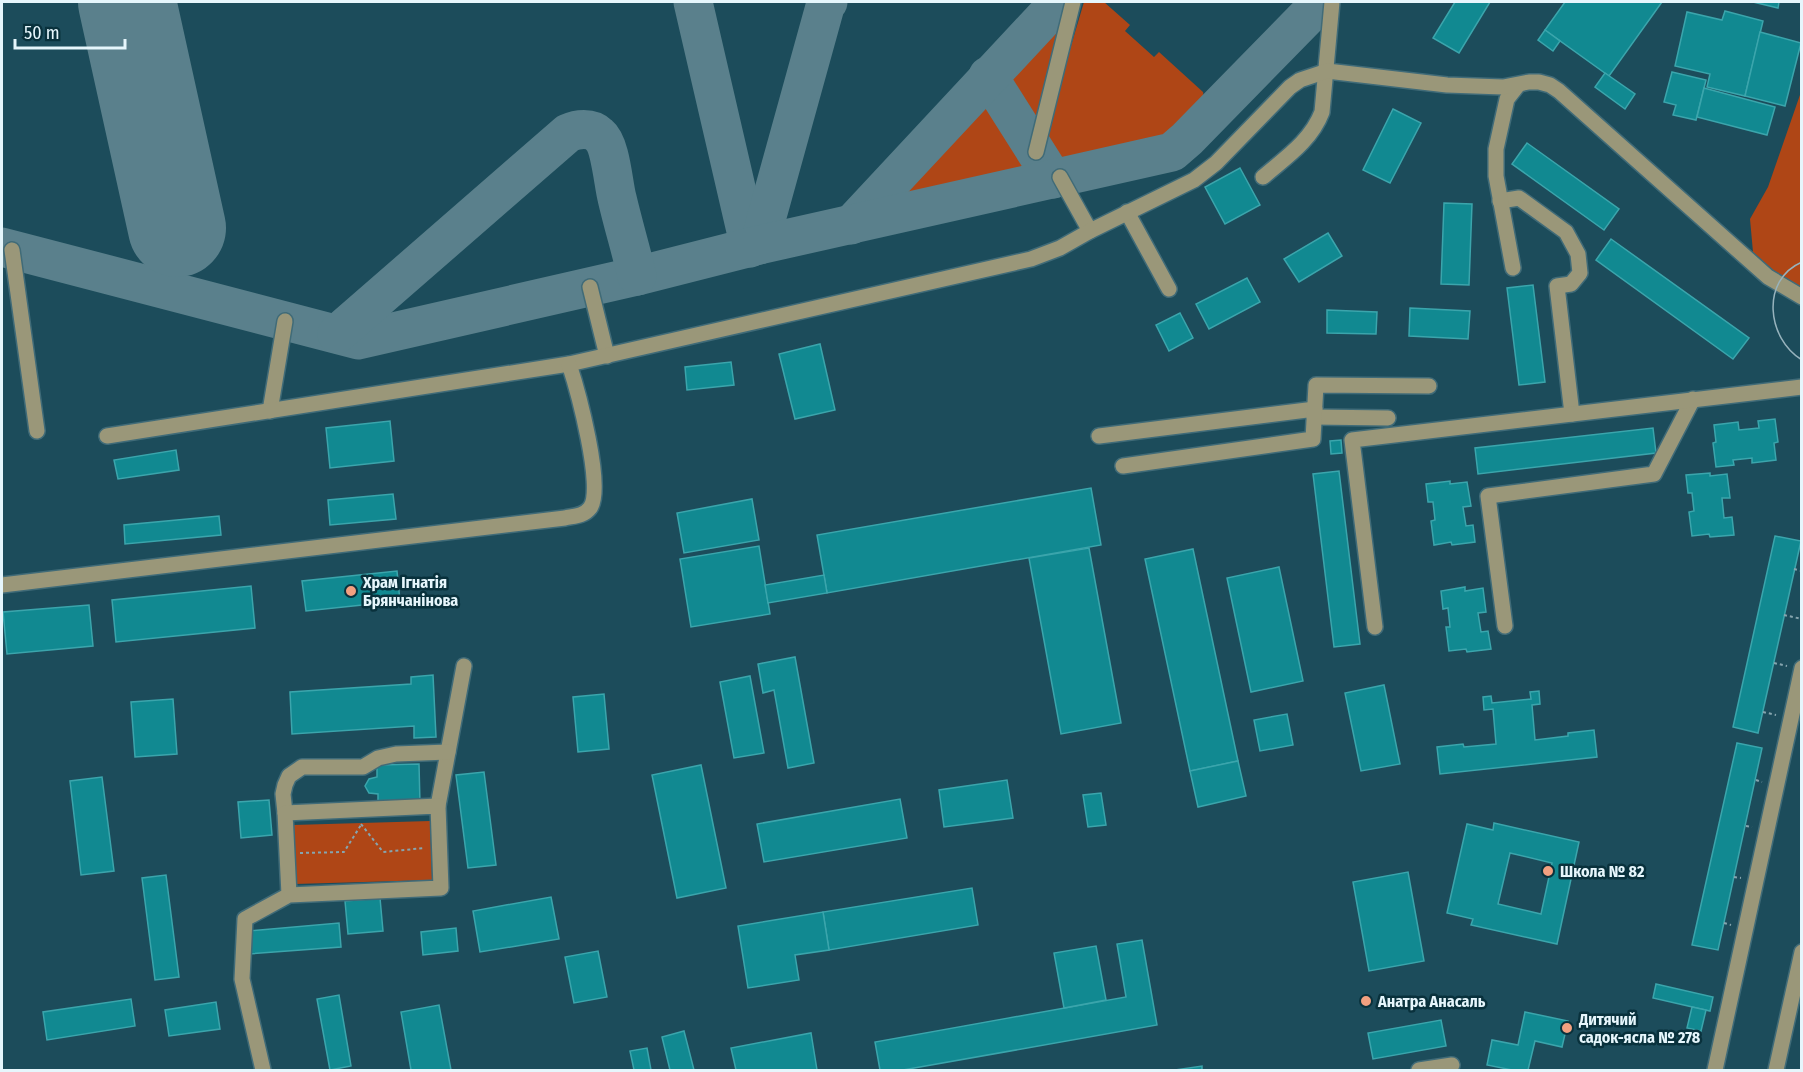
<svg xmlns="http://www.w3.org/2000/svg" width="1803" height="1072" font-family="'Fira Sans Condensed',sans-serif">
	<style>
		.green { fill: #af4616 }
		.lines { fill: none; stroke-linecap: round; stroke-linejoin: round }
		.taxiway { stroke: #5a808c; stroke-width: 39 }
		.runway { stroke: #5a808c; stroke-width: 98 }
		.building { fill: #118991; stroke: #3ba5ac; stroke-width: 1.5; fill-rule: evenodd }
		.minor-casing { stroke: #406b78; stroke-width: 18 }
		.path { stroke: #86a5af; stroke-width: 2; stroke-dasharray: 3 3; stroke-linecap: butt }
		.minor { stroke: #9a9779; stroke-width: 15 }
		.tram { stroke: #97b3bd; stroke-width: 1.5 }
		.poi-dot { fill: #f2a080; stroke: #09313c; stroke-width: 2 }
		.labels { text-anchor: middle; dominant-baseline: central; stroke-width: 5; stroke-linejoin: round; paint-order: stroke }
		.poi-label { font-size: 16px; font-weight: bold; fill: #e6f6fc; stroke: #09313c; text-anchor: start }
	</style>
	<rect width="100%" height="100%" fill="#1c4c5b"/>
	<g class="green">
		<path d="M1084 2H1104L1130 25 1125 31 1154 57 1159 52 1203 92 1205 103 1173 136 1158 143 1061 165 1046 141V130Z"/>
		<path d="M1059 21 1061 29 1035 129 1005 81Z"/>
		<path d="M1801 92V288L1773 270 1753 252 1750 219 1768 187Z"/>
		<path d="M988 98 1029 164 1027 169 1019 175 897 202 896 197Z"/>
		<path d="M430 821 432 880 295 884 293 825Z"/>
	</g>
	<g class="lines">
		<g class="taxiway">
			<path d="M693 2 750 248"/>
			<path d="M988 76 1053 179"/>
			<path d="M851 225 1059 2"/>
			<path d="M759 245 826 3 828 2"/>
			<path d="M2 247 358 340 637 276 759 245 1172 152 1187 139 1321 2"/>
			<path d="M337 334 568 133C577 129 591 127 599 135 611 145 613 183 617 198 623 224 631 250 637 276"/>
		</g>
		<path class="runway" d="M127 2 177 228"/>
	</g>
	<g class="building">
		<path d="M1455 2H1490L1459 53 1433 38Z"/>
		<path d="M1565 2H1662L1609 76 1545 30Z"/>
		<path d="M1753 2H1779L1778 8Z"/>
		<path d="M1725 11 1763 21 1745 96 1707 87 1710 74 1675 66 1687 12 1722 20Z"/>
		<path d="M1545 30 1560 41 1553 51 1538 40Z"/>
		<path d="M1760 32 1801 43 1785 106 1745 96Z"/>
		<path d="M1672 72 1706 80 1696 120 1673 115 1676 105 1664 102Z"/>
		<path d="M1605 73 1635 94 1625 109 1595 87Z"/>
		<path d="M1704 88 1775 107 1767 135 1697 117Z"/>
		<path d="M1393 109 1421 123 1390 183 1363 170Z"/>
		<path d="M1527 143 1619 209 1604 230 1512 164Z"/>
		<path d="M1240 168 1260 205 1225 224 1205 187Z"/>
		<path d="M1444 203 1472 204 1469 285 1441 284Z"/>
		<path d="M1328 233 1342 256 1299 282 1284 259Z"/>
		<path d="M1611 239 1749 338 1733 359 1596 260Z"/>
		<path d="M1247 278 1260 302 1209 329 1196 304Z"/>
		<path d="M1533 285 1545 382 1519 385 1507 288Z"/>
		<path d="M1410 308 1470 311 1468 339 1409 336Z"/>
		<path d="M1327 310 1377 312 1376 334 1327 333Z"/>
		<path d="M1180 313 1193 338 1169 351 1156 325Z"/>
		<path d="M820 344 835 410 795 419 779 354Z"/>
		<path d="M731 362 734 385 687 390 685 367Z"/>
		<path d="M1775 419 1778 442 1774 443 1776 460 1752 463V458L1733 460 1734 465 1716 467 1713 443 1716 442 1714 425 1738 422 1739 430 1759 428 1758 421Z"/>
		<path d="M390 421 394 461 330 468 326 428Z"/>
		<path d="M1653 428 1656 453 1478 474 1475 448Z"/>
		<path d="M1341 440 1342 453 1331 454 1330 441Z"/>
		<path d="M176 450 179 470 118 479 114 460Z"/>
		<path d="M1339 471 1360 644 1334 647 1313 474Z"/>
		<path d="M1710 473V476L1727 474 1730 498H1722L1724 518 1732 517 1734 535 1710 537 1709 534 1692 536 1689 512 1694 511 1692 493H1688L1686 475Z"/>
		<path d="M1450 481V484L1467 482 1471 506 1463 507 1466 526 1473 525 1475 542 1452 545 1451 542 1434 545 1431 521 1435 520 1433 502H1428L1426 484Z"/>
		<path d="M1091 488 1101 545 827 593 817 535Z"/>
		<path d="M393 494 396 519 330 525 328 500Z"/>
		<path d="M752 499 759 540 684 553 677 513Z"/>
		<path d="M219 516 221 535 125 544 124 525Z"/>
		<path d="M1775 536 1801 541 1758 733 1733 727Z"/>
		<path d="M759 546 770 614 691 627 680 559Z"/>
		<path d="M1089 548 1121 723 1061 734 1029 558Z"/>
		<path d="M1193 549 1238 761 1190 771 1145 559Z"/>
		<path d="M1279 567 1303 681 1251 692 1227 578Z"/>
		<path d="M397 571 400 601 306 611 302 581Z"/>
		<path d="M824 575 827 593 768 603 765 585Z"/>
		<path d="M251 586 255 628 116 642 112 600Z"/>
		<path d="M1465 587V591L1483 588 1486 612 1478 613 1481 632 1488 631 1491 649 1467 652 1466 649 1449 651 1446 627H1450L1448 608 1443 609 1441 591Z"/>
		<path d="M89 605 93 646 7 654 3 612Z"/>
		<path d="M795 657 814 763 788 768 774 690 763 693 758 664Z"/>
		<path d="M433 675 436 737 414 738V726L292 734 290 692 411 684V677Z"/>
		<path d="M750 676 764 753 734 758 720 682Z"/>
		<path d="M1384 685 1400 764 1361 771 1345 693Z"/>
		<path d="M1539 691 1540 704 1532 705 1535 740 1568 736V733L1594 730 1597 757 1440 774 1437 747 1463 744 1464 747 1496 744 1493 709 1484 710 1483 697 1491 696 1492 703 1531 699 1530 692Z"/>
		<path d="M604 694 609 749 578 752 573 697Z"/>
		<path d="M173 699 177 754 135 757 131 702Z"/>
		<path d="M1287 714 1293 745 1260 751 1254 720Z"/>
		<path d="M1737 743 1762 748 1718 950 1692 945Z"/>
		<path d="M1238 761 1246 796 1198 807 1190 771Z"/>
		<path d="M419 764 420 804H378V794L369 793 365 786 369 779 377 777V765Z"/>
		<path d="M701 765 726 888 677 898 652 775Z"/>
		<path d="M484 772 496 865 468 868 456 775Z"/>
		<path d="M102 777 114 871 81 875 70 781Z"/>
		<path d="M1007 780 1013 818 944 827 939 790Z"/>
		<path d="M1101 793 1106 825 1088 827 1083 795Z"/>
		<path d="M900 799 907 838 764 862 757 824Z"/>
		<path d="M269 800 272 835 241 838 238 802Z"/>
		<path d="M1494 823 1579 842 1557 944 1471 925 1473 919 1447 913 1467 824 1493 830ZM1510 853 1552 863 1541 914 1498 904Z"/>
		<path d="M1408 872 1424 961 1369 971 1353 882Z"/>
		<path d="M166 875 179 977 155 980 142 878Z"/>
		<path d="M972 888 978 925 829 950 823 912Z"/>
		<path d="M551 897 559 939 480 952 473 911Z"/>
		<path d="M380 898 383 931 348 934 345 901Z"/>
		<path d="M823 912 829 950 795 955 799 980 748 988 738 926Z"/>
		<path d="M339 923 341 947 249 954 247 931Z"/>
		<path d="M456 928 458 951 423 955 421 932Z"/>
		<path d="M1142 940 1157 1025 903 1070H880L875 1042 1126 997 1117 944Z"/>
		<path d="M1096 946 1106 1000 1064 1008 1054 953Z"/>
		<path d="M598 951 607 997 574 1003 565 957Z"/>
		<path d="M1656 984 1713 997 1710 1011 1653 998Z"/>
		<path d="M339 995 351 1066 330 1070 317 999Z"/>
		<path d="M131 999 135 1026 47 1040 43 1012Z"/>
		<path d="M216 1002 220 1029 169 1036 165 1010Z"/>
		<path d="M439 1005 451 1070H411L401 1012Z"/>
		<path d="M1692 1007 1706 1010 1701 1031 1687 1028Z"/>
		<path d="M1525 1012 1568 1021 1562 1047 1535 1041 1528 1070H1512L1487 1065 1492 1040 1518 1045Z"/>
		<path d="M1441 1020 1446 1046 1373 1059 1368 1033Z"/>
		<path d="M684 1031 694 1070H670L662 1037Z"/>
		<path d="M811 1033 817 1070H736L731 1048Z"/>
		<path d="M647 1048 651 1070H634L630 1051Z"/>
		<path d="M1202 1066V1070H1175Z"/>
	</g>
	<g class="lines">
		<defs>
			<g id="minor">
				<path d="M1036 152 1073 2"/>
				<path d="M1060 177 1090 231"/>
				<path d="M1263 177C1285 158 1311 141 1322 112L1332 2"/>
				<path d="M1500 201 1519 198 1566 232 1578 254 1580 273 1571 284 1557 286 1572 414"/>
				<path d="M1127 212 1169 289"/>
				<path d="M12 250 37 431"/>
				<path d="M1513 268 1496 176V149L1507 99 1518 85"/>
				<path d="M590 287 607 356"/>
				<path d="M270 411 285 321"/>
				<path d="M1314 417 1388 418"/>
				<path d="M107 436 569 364 1031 259 1060 248 1090 231 1194 180 1216 163 1290 87 1300 80 1327 71 1447 85 1503 87 1529 82H1539L1550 85 1559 91 1768 277 1802 297"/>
				<path d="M1099 436 1315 409"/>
				<path d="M1123 466 1313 439 1316 385 1429 386"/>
				<path d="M2 585 565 518C574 516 584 516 590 508 605 489 577 388 569 364"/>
				<path d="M1505 626 1488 496 1654 474 1693 399"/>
				<path d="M1375 627 1352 440 1802 387"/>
				<path d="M438 806 464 666"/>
				<path d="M285 813 283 794 285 785 289 776 302 767H363L378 758 396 754 448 752"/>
				<path d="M263 1070 242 979 245 919 289 895 441 888 438 806 285 813 289 895"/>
				<path d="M1419 1070 1452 1065"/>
				<path d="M1715 1070 1802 668"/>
				<path d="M1776 1070 1802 952"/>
			</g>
		</defs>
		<use href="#minor" class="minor-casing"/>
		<g class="path">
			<path d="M1794 569 1802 571"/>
			<path d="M1784 615 1802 619"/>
			<path d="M1774 663 1787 666"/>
			<path d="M1763 712 1776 715"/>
			<path d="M1756 780 1762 782"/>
			<path d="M361 824 383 852 425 848"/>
			<path d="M1746 826 1752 827"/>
			<path d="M300 853 344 852 361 825"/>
			<path d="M1734 877 1741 878"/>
			<path d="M1724 923 1731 925"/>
		</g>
		<use href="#minor" class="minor"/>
		<path class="tram" d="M1802 262C1760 280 1767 339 1802 360"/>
	</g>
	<g class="poi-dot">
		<circle cx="351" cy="591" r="6"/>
		<circle cx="1548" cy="871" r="6"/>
		<circle cx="1366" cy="1001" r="6"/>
		<circle cx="1567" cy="1028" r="6"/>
	</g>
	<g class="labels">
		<g class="poi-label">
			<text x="363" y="582">Храм Ігнатія<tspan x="363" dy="18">Брянчанінова</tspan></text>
			<text x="1560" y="871">Школа № 82</text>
			<text x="1378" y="1001">Анатра Анасаль</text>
			<text x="1579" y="1019">Дитячий<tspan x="1579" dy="18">садок-ясла № 278</tspan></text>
		</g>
	</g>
	<rect width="1803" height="1072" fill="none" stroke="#e6f6fc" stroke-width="6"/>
	<path d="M15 39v9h110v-9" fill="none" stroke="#e6f6fc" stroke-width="3"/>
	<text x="24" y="39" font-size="18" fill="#e6f6fc" stroke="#09313c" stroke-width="4.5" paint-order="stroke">50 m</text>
</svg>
